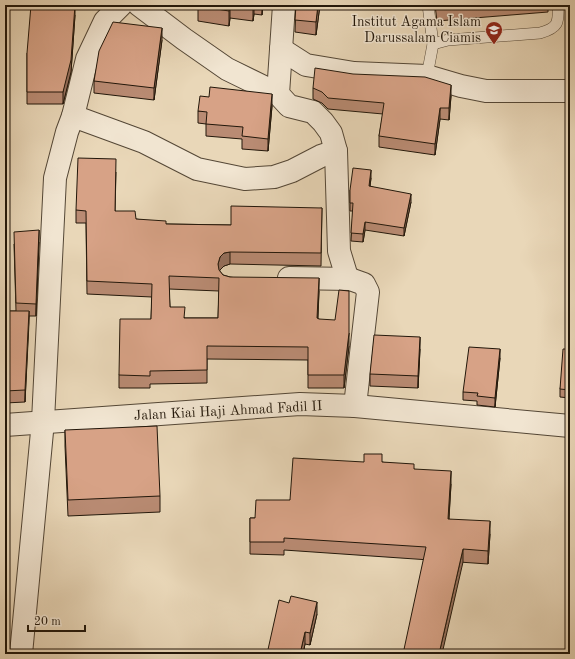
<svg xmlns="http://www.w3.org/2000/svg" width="575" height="659" font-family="'Old Standard TT',serif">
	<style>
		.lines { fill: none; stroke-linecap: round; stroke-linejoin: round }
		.service-casing { stroke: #544736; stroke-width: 12 }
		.minor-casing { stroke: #544736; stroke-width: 24 }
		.service { stroke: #f1e5d1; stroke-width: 11 }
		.minor { stroke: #f1e5d1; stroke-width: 22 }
		.wall { fill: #b98b73; stroke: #22170a; fill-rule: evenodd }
		.shaded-wall { fill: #96715e; stroke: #22170a }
		.building { fill: #d7a286; stroke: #22170a; fill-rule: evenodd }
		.labels { text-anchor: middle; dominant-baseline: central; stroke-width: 3; stroke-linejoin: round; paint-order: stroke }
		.poi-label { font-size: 14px; fill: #22170a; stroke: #f1e5d1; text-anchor: end }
		.street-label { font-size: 14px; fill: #22170a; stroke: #f1e5d1 }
	</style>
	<rect width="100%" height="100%" fill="#e9d7b8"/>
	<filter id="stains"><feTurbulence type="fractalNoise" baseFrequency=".005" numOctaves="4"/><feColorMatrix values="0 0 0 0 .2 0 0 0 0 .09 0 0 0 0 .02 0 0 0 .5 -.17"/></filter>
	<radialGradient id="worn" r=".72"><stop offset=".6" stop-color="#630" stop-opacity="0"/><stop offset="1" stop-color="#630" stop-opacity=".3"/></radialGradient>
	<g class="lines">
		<defs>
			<g id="service">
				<path d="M433 44 448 40 540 33C558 28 559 23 558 5"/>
				<path d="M427 76 433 44 428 5"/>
			</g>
			<g id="minor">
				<path d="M139 5 184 39 227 69 278 94"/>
				<path d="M284 5 278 94 289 106 313 112 323 122 331 133 336 151 339 251 346 274 350 279 364 284 368 292 355 406"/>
				<path d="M281 49 306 65 354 73 427 76 461 86 486 91H570"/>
				<path d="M73 116 144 142 197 169 245 179 274 177 292 171 321 156 336 151"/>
				<path d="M289 278 350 279"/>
				<path d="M5 425 300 404 355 406 570 426"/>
				<path d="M21 654 43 421 55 178 67 132 73 116 87 59 105 21 121 5"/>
			</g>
		</defs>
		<use href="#service" class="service-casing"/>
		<use href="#minor" class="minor-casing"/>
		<use href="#service" class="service"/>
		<use href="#minor" class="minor"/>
	</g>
	<g class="wall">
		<path d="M198 5H263L262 15 254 14 253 21 230 18 229 26 198 21Z"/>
		<path d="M296 5H320L316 35 295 32Z"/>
		<path d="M435 5H548V12L437 21Z"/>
		<path d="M75 15 71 72 63 104H27V53Z"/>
		<path d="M162 40 154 100 94 93V81Z"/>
		<path d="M313 88 451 96 449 120 440 119 435 155 379 147V136L383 114 328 109 322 103 313 99Z"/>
		<path d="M272 106 268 151 242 149V139L206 136V124L198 123V111Z"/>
		<path d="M116 172 115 211 136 219 166 224 231 225 322 208 321 266 230 264 224 266 219 270 223 275 230 277 319 291 318 318 349 346 344 388H308V360L207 359V383L150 384V388H119V375L151 319 152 297 87 294 86 223H76V210ZM169 289 219 291 218 318H185L170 307Z"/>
		<path d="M371 178 370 186 411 202 404 236 365 230 363 242 351 241 353 211H350V190Z"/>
		<path d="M39 242 36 316H29L25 402 5 403V311H16L14 244Z"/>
		<path d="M420 349 418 388 370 386V374Z"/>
		<path d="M570 349V398L560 397V389Z"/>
		<path d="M500 358 495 407 477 405V401L463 400V392Z"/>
		<path d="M65 430 160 496V512L68 516 65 446Z"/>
		<path d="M382 462 414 469 451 484 449 519 490 534 488 564 284 550V555L250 554V518H255L290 500Z"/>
		<path d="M289 603 317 614 310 645 305 644 303 654H267Z"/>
	</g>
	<g class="shaded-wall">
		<path d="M75 5V15L71 72 63 104V92Z"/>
		<path d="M230 5V18L229 26V11Z"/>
		<path d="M253 5H254V14L253 21Z"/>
		<path d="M262 5H263L262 15Z"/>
		<path d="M318 5H320L316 35V22Z"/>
		<path d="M162 28V40L154 100V88Z"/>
		<path d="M451 85V96L449 120V108Z"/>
		<path d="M272 94V106L268 151V139Z"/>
		<path d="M440 108V119L435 155V144Z"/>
		<path d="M371 170V178L369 194V186Z"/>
		<path d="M411 194V202L404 236V228Z"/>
		<path d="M365 222V230L363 242V234Z"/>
		<path d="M39 230V242L36 316V304Z"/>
		<path d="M230 252V264L224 266 220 270 218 277V264L220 257 224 253Z"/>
		<path d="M319 278V291L317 331V318Z"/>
		<path d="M29 311V323L25 402V390Z"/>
		<path d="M349 333V346L344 388V375Z"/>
		<path d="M420 337V349L418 388V376Z"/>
		<path d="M500 349V358L495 407V398Z"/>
		<path d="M451 471V484L448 531V519Z"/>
		<path d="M490 521V534L488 564V551Z"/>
		<path d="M463 549V562L442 654H439Z"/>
		<path d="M317 602V614L310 645V633Z"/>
		<path d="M305 632V644L303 654H300Z"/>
	</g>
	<g class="building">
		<path d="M31 5H75L71 60 63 92H27V53Z"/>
		<path d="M198 5H230L229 11 198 6Z"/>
		<path d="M296 5H318L316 22 295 20Z"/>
		<path d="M113 22 162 28 154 88 94 81 99 51Z"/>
		<path d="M315 68 353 74 425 77 451 85 449 108H440L435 144 379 136 384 103 328 98 322 92 313 88Z"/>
		<path d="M210 87 272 94 268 139 242 136 243 127 206 124 207 112 198 111 200 96 209 97Z"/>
		<path d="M78 158 116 159 115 211H135L136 219 166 221V224L231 225V206L322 208 321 253 230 252 224 253 220 257 218 264 219 270 223 275 230 277 319 278 317 318 319 319 335 320 339 290 349 291V333L344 375H308V347L207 346V370L150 371V376L119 375 120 319H151L152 284 87 281 86 211 76 210ZM169 276 219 278 218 318H184L185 307H170Z"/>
		<path d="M353 168 371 170 369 186 411 194 404 228 365 222 363 234 351 233 353 203H350V190Z"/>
		<path d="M39 230 36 304 16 303 14 232Z"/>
		<path d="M5 311H29L25 390 5 391Z"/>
		<path d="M374 335 420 337 418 376 370 374Z"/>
		<path d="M469 347 500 349 495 398 477 396 478 393 463 392Z"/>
		<path d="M563 349H570V390L560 389Z"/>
		<path d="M157 426 160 496 68 500 65 430Z"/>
		<path d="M364 454H382V462L414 464V469L451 471 448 519 490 521 488 551 463 549 439 654H403L426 547 284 538V542H250V518H255L256 500H290L293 458 364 462Z"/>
		<path d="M291 596 317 602 310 633 305 632 300 654H289L284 653V654H267L279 600 289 603Z"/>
	</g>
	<defs>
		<symbol id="university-pin" viewBox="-11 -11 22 30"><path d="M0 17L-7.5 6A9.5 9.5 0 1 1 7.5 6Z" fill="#8f2418" stroke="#f1e5d1"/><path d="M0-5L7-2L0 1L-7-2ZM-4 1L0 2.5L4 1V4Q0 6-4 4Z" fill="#fff"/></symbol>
	</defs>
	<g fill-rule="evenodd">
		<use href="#university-pin" x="484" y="20" width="20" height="27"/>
	</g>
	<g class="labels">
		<g class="poi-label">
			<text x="481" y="22">Institut Agama Islam<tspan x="481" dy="16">Darussalam Ciamis</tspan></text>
		</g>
		<g class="street-label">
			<text transform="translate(228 411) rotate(-3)">Jalan Kiai Haji Ahmad Fadil II</text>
		</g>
	</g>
	<rect width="575" height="659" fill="none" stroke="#e9d7b8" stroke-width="20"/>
	<rect x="6" y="6" width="563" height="647" fill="none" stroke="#22170a" stroke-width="2"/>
	<rect x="10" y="10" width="555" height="639" fill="none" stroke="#22170a"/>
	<path d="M28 625v6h57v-6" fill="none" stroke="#22170a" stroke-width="2"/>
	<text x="34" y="625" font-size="12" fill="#22170a" stroke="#f1e5d1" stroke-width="3" paint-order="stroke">20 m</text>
	<rect width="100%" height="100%" filter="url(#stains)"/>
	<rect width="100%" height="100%" fill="url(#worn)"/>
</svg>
